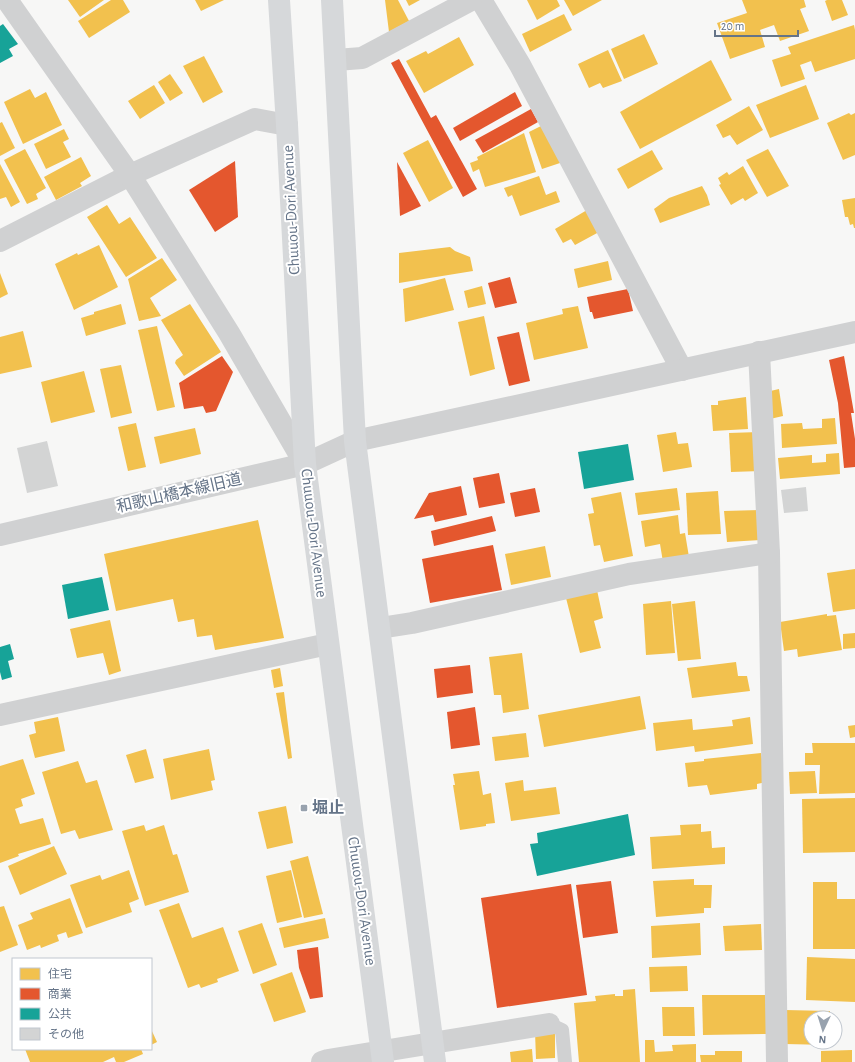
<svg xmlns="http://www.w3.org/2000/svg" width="855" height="1062" font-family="'Alegreya Sans','Noto Sans JP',sans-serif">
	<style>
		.homes { fill: #f2c14e }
		.shops { fill: #e4572e }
		.public { fill: #17a398 }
		.building { fill: #d3d4d4 }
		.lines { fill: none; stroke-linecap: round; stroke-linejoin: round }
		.service { stroke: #d0d1d2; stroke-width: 14 }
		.minor { stroke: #d0d1d2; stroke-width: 22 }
		.tertiary { stroke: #d0d1d2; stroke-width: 22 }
		.trunk { stroke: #d6d8da; stroke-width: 22 }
		.poi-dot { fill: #98a2ae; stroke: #fff; stroke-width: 1.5 }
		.labels { text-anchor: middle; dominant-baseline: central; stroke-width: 4; stroke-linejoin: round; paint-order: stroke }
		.street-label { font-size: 16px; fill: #657488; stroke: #fff }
		.poi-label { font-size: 16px; font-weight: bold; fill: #657488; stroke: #fff; text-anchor: start }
	</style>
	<rect width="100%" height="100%" fill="#f7f7f6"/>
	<g class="homes">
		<path d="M68 0H104L80 17Z"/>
		<path d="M111 0H123L130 12 89 38 78 21Z"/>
		<path d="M195 0H224L201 11Z"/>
		<path d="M385 0H398L409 21 389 32Z"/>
		<path d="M406 0H420L409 6Z"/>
		<path d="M527 0H557L560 6 537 20Z"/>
		<path d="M564 0H602L573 16Z"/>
		<path d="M742 0H804L806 7 800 9 809 31 780 41 774 25 760 30 765 47 730 59 717 23 747 13Z"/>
		<path d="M827 0H842L848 15 832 21 825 1Z"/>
		<path d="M564 14 572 30 530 52 522 34Z"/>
		<path d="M854 25 855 30V59L815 72 811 61 800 65 805 79 781 87 772 60 791 54 788 47Z"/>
		<path d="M644 34 658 64 624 79 611 49Z"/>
		<path d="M459 37 474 65 424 93 406 61 426 51 428 54Z"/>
		<path d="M608 50 622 81 603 88 600 83 589 88 578 64Z"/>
		<path d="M204 56 223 92 203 103 183 66Z"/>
		<path d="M711 60 732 100 640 149 620 112Z"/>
		<path d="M170 74 183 93 170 101 158 82Z"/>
		<path d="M154 85 165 103 140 119 128 101Z"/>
		<path d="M806 85 819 119 770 138 756 105Z"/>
		<path d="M30 89 35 98 46 92 62 125 23 144 4 102Z"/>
		<path d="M749 106 763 130 737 145 730 135 723 138 716 125Z"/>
		<path d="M849 113 851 115 855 113V155L843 160 827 123Z"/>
		<path d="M2 122 15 148 0 156V123Z"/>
		<path d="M543 125 563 162 542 169 529 132Z"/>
		<path d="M64 129 69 139 63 142 71 157 46 169 34 144Z"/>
		<path d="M524 133 536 172 485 187 479 169 473 172 470 163 478 160 477 157Z"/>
		<path d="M428 140 453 188 429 202 403 153Z"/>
		<path d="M25 149 46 188 36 194 38 199 27 204 4 160Z"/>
		<path d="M768 149 789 186 767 197 746 160Z"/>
		<path d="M652 150 663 169 628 189 617 169Z"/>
		<path d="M81 157 91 176 80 183 82 186 56 200 44 177Z"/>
		<path d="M0 164 20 202 11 207 6 197 0 199Z"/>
		<path d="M743 166 758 193 745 201 743 198 731 205 719 185 721 184 718 178 727 172 729 175Z"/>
		<path d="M539 176 546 195 556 191 560 202 520 216 512 195 508 197 504 188Z"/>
		<path d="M702 186 707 195 710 205 660 223 654 209 669 198Z"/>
		<path d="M855 198V228H854L853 224 850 225 848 217H845L842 200Z"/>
		<path d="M107 205 119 224 130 217 157 258 126 277 87 217Z"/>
		<path d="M587 210 599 232 575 245 571 239 563 243 555 229Z"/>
		<path d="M99 245 118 287 74 310 55 264 77 253 78 255Z"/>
		<path d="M450 247 455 251 470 257 473 271 399 283V253Z"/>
		<path d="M162 258 177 280 150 298 161 316 139 321 128 279Z"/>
		<path d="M608 261 612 280 578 288 574 269Z"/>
		<path d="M0 273 8 294 0 298Z"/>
		<path d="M445 278 454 310 405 322 403 289Z"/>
		<path d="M482 286 486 304 468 308 464 291Z"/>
		<path d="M121 304 126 324 86 336 81 318 94 314V312Z"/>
		<path d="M190 304 221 352 184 376 175 363 176 360 183 355 161 320Z"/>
		<path d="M578 306 588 348 534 360 526 323 563 314 562 309Z"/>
		<path d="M484 316 495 369 470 376 458 322Z"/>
		<path d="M157 326 175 407 157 411 138 330Z"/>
		<path d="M23 331 32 367 0 374V337Z"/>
		<path d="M121 365 132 413 111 418 100 369Z"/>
		<path d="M84 371 95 412 51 423 41 382Z"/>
		<path d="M779 389 783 416 770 419 766 392Z"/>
		<path d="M746 397 748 429 713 431 711 405H718V401Z"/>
		<path d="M835 418 837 444 782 448 781 424 802 423 803 429 822 428V419Z"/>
		<path d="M136 423 146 467 128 471 118 427Z"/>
		<path d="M195 428 201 454 160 464 154 437Z"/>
		<path d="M676 432 678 444 688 443 692 467 663 472 657 435Z"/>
		<path d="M759 432 761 471 731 472 729 433Z"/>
		<path d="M839 453 840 474 780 479 778 458 812 455V463L826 462V454Z"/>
		<path d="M677 488 680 510 638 515 635 493Z"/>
		<path d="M718 491 721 534 688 535 686 493Z"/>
		<path d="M621 492 633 556 604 562 600 545 594 546 588 514 594 513 591 498Z"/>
		<path d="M760 510 761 540 727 542 724 511Z"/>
		<path d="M678 515 680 534 685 533 689 557 663 562 660 544 645 547 641 521Z"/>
		<path d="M258 520 284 638 215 650 212 635 197 637 194 619 178 622 173 599 116 611 104 554Z"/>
		<path d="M545 546 551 577 511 585 505 554Z"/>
		<path d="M855 569V609L833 612 827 573Z"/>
		<path d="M597 590 603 618 594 621 601 648 580 653 566 598Z"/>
		<path d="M671 601 675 653 646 655 643 604Z"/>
		<path d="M695 601 701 659 678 661 672 604Z"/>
		<path d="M827 614V616L836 615 842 650 798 657 797 649 784 651 780 622Z"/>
		<path d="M110 620 121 671 109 675 103 653 77 658 70 629Z"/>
		<path d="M855 633V648L843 649V634Z"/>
		<path d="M522 653 529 709 503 713 501 695H494L489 657Z"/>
		<path d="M736 662 738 676H747L750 691 692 698 687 668Z"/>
		<path d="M280 668 283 686 274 688 271 670Z"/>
		<path d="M284 692 292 758 288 759 276 693Z"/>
		<path d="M640 696 646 729 544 747 538 715Z"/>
		<path d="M58 717 65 751 35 758 29 735 36 733 34 722Z"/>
		<path d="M750 717 753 744 695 752 694 746 656 751 653 723 692 719 693 730 733 726 732 720Z"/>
		<path d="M855 725V737L850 738 848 726Z"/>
		<path d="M526 733 529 757 495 761 492 737Z"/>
		<path d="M812 743H855V793L819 794 820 765H805V753H813Z"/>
		<path d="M146 749 154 778 135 783 126 755Z"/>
		<path d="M209 749 215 780 211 781 213 790 171 800 163 759Z"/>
		<path d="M761 753 766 782 757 784V789L710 795 707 785 688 787 685 763 704 761V759Z"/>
		<path d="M23 759 35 794 21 799 23 806 15 809 20 824 43 818 51 844 18 854 19 856 0 863V766Z"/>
		<path d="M78 761 86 783 97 780 113 830 79 839 75 830 61 834 42 772Z"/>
		<path d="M479 771 483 795 491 793 495 823 486 824V826L460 830 453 785H455L453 774Z"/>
		<path d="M815 771 817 793 790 794 789 772Z"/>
		<path d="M523 780 524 791 556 787 560 814 511 821 505 783Z"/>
		<path d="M855 798V852L803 853 802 799Z"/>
		<path d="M286 806 293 843 267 849 258 812Z"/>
		<path d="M701 824V832L711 831 712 848 725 847V864L652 869 650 837 681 835 680 825Z"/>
		<path d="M144 825 146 831 164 825 173 855 177 854 189 892 145 906 122 831Z"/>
		<path d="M54 846 67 874 20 895 8 866Z"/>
		<path d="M308 856 323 914 304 918 290 861Z"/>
		<path d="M129 870 139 899 129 903 132 912 86 928 70 885 100 875 102 880Z"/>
		<path d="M291 870 302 917 277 923 266 876Z"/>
		<path d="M694 879V885H712L711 908H704V913L656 917 653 881Z"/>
		<path d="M813 882H837V899H855V949H813Z"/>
		<path d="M70 898 83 933 68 938 66 932 57 935 59 941 41 948 40 945 27 950 18 925 33 919 30 913Z"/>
		<path d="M179 903 192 938 223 927 239 971 217 979 218 982 201 988 199 984 188 988 159 910Z"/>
		<path d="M4 906 18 945 0 952V907Z"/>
		<path d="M325 918 329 938 284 948 279 928Z"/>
		<path d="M262 923 277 965 253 974 238 931Z"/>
		<path d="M700 923 701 955 652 958 651 926Z"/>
		<path d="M761 924 762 950 725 951 723 926Z"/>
		<path d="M807 957 855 959V1002L806 1000Z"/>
		<path d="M687 966 688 991 650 992 649 967Z"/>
		<path d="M292 972 306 1012 274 1022 260 984Z"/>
		<path d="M635 989 640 1062H579L574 1003 596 1001 595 996 615 994V996H623V990Z"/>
		<path d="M702 995H766V1034L703 1035Z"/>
		<path d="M662 1007H694L695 1036H663Z"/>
		<path d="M785 1010 830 1011V1018H811V1042H830L829 1045 785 1044Z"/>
		<path d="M151 1029 157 1042 151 1045Z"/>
		<path d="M555 1031V1058L536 1059 535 1032Z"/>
		<path d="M645 1040H654L655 1052 673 1051 672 1045 696 1044V1062H645Z"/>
		<path d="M25 1049H141L143 1054 124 1062H116L114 1057 103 1062H30Z"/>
		<path d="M532 1049 533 1062H511L510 1052Z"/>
		<path d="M852 1050V1062H821V1051Z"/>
		<path d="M715 1051H742V1062H701L700 1055H715Z"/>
	</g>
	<g class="shops">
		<path d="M399 59 431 118 436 115 477 189 463 197 391 63Z"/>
		<path d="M515 92 522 106 460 141 453 128Z"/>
		<path d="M531 109 538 122 483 153 475 140Z"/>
		<path d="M235 161 238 217 215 232 189 190Z"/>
		<path d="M397 162 421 206 400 216Z"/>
		<path d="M510 277 517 303 495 308 488 283Z"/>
		<path d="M628 289 633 311 594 319 592 312H590L587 297Z"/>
		<path d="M519 332 530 381 509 386 497 337Z"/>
		<path d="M222 356 233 372 216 411 206 413 203 406 184 409 179 383Z"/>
		<path d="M844 356 854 413H851L855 439V467L844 468 838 403 829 360Z"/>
		<path d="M499 473 505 503 479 508 473 478Z"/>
		<path d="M461 486 467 515 435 522 433 515 414 519 429 493Z"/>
		<path d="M535 488 540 512 515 517 510 493Z"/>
		<path d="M492 516 496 531 434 546 431 531Z"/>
		<path d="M493 545 502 590 430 603 422 559Z"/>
		<path d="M470 665 473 693 437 698 434 669Z"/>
		<path d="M475 707 480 745 451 749 447 712Z"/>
		<path d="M611 881 618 933 583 938 576 885Z"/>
		<path d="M571 884 587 995 497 1008 481 898Z"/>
		<path d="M318 947 323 997 310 999 299 968 297 950Z"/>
	</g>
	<g class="public">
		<path d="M3 24 18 44 9 49 13 56 0 63V26Z"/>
		<path d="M628 444 634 480 584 489 578 452Z"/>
		<path d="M102 577 109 610 68 619 62 585Z"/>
		<path d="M10 644 14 659 8 661 12 677 2 680 0 672V647Z"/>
		<path d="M628 814 635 855 537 876 530 844 538 843 537 833Z"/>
	</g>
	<g class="building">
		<path d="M47 441 58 486 27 493 17 448Z"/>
		<path d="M806 487 808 511 784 513 781 490Z"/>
	</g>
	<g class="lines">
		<path class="service" d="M549 1024 562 1030 565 1062"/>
		<g class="minor">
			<path d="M481 0 520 65 682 370"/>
			<path d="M336 60 362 58 471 0"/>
			<path d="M0 241 130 175 255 119 287 125"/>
			<path d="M759 352 769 553 777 1062"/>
			<path d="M355 441 855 332"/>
			<path d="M380 628 412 623 629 574 769 553"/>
			<path d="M0 715 328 644"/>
			<path d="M322 1062 328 1060 549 1024"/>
		</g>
		<g class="tertiary">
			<path d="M7 0 130 175 229 333 305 464"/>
			<path d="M0 535 305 464 355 441"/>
		</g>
		<g class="trunk">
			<path d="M279 0 287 125 305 464 383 1062"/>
			<path d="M332 0 355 441 435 1062"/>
		</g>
	</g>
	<rect class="poi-dot" x="300" y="804" width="8" height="8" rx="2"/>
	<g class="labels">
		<g class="street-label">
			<text transform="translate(291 210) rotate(-93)">Chuuou-Dori Avenue</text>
			<text transform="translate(179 493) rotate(-13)">和歌山橋本線旧道</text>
			<text transform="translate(314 533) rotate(83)">Chuuou-Dori Avenue</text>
			<text transform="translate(362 901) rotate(82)">Chuuou-Dori Avenue</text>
		</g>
		<g class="poi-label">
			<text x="312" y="808">堀止</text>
		</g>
	</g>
	<rect x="12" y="958" width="140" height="92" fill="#ffffff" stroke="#c1c7cf"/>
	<rect x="20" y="968" width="20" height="12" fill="#f2c14e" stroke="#c1c7cf"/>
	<text x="48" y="978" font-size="12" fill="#657488">住宅</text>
	<rect x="20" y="988" width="20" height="12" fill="#e4572e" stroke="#c1c7cf"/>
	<text x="48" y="998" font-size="12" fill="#657488">商業</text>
	<rect x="20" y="1008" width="20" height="12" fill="#17a398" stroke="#c1c7cf"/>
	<text x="48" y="1018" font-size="12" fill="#657488">公共</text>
	<rect x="20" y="1028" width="20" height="12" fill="#d3d4d4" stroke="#c1c7cf"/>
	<text x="48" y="1038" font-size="12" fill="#657488">その他</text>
	<g transform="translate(823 1030) rotate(184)"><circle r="19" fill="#ffffff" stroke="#c1c7cf"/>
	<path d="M0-3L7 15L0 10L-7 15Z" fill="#98a2ae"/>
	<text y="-6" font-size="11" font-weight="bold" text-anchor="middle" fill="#657488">N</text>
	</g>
	<path d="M715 30v6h83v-6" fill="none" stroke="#657488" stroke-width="2"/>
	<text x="721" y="30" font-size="12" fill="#657488" stroke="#ffffff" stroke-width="3" paint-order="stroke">20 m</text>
</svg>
